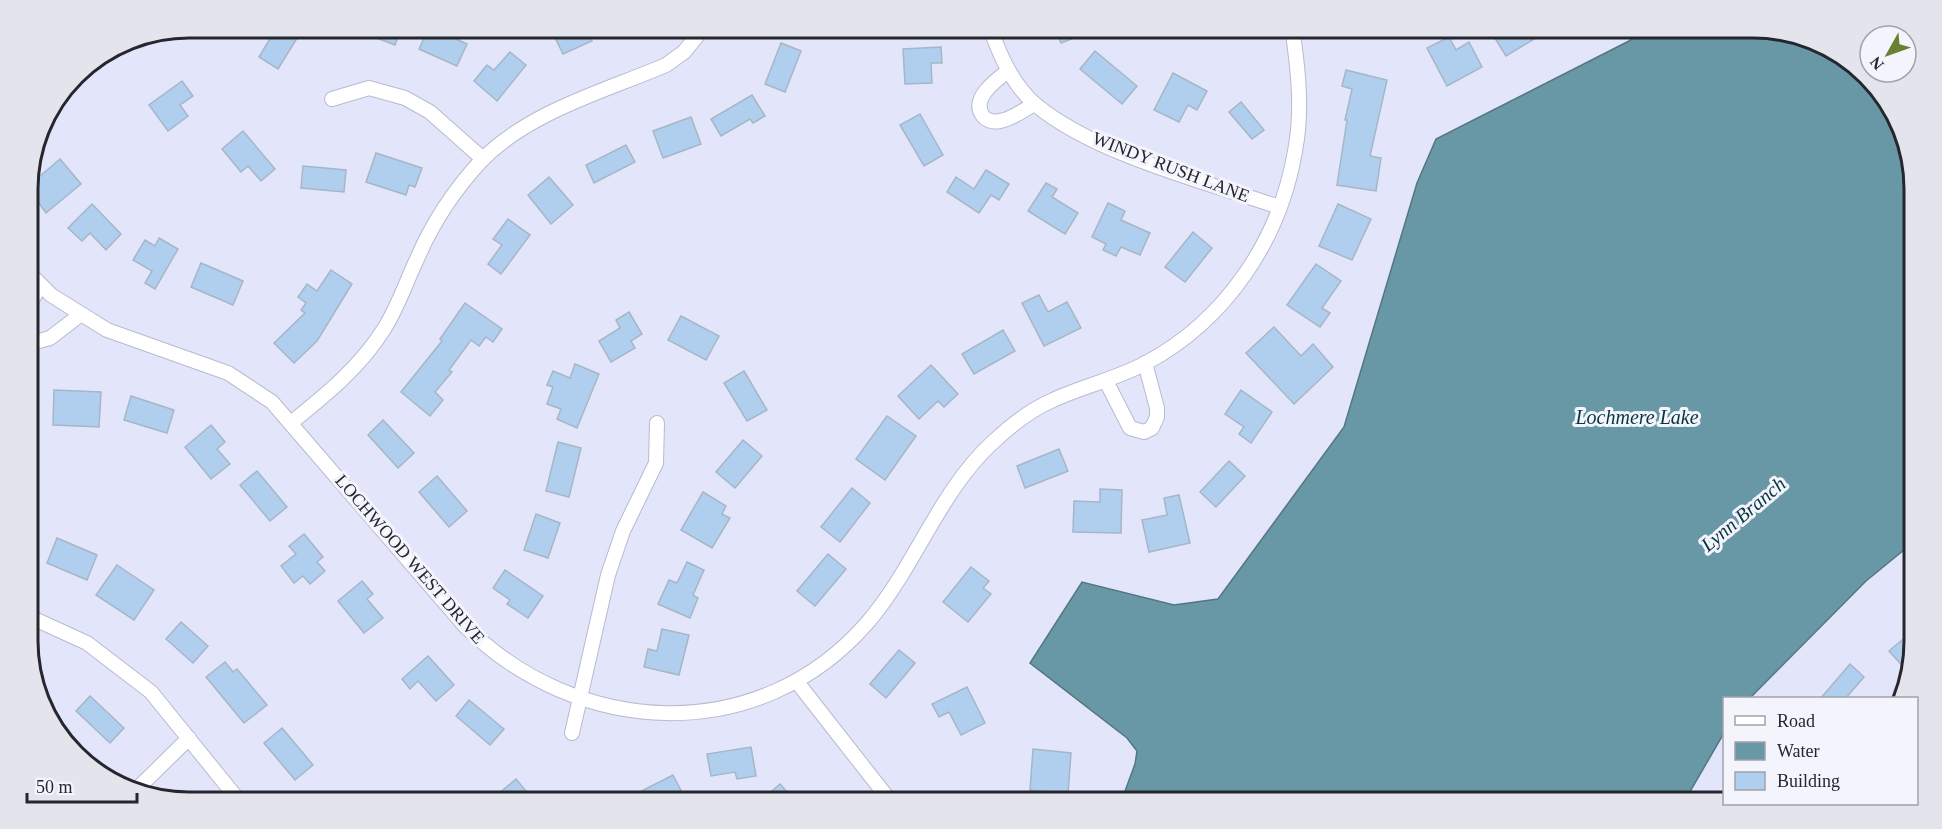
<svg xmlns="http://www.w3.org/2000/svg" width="1942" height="829" font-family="'Times New Roman',serif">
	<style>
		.water { fill: #6898a6; stroke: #547682; stroke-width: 1.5 }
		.building { fill: #b0cfef; stroke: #a6b6c6; stroke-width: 1.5 }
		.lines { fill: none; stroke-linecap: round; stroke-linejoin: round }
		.minor-casing { stroke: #b8bace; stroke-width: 16 }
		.minor { stroke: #fff; stroke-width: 14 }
		.labels { text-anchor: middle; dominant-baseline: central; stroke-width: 6; stroke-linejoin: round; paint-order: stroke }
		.street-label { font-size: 18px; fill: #25262e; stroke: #f3f4fc }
		.water-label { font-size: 20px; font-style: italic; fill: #04343f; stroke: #f3f4fc }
		.rim { fill: none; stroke: #25262e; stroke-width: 3 }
	</style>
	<rect width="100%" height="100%" fill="#e3e6fb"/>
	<path class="water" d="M1651 27H1754L1815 39 1866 78 1888 105 1914 167 1915 541 1866 581 1750 698H1724V733L1684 802H1121L1135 764 1137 751 1127 738 1030 663 1082 582 1174 605 1218 599 1344 427 1417 183 1436 139 1629 41Z"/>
	<g class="building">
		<path d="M277 27H304L278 69 259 57Z"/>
		<path d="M377 27H401L395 45 374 37Z"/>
		<path d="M429 27 467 44 457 66 419 49Z"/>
		<path d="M550 27H585L592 41 563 54Z"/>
		<path d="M1055 27H1099L1100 28 1061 43Z"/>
		<path d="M1488 27H1554L1506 56Z"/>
		<path d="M1449 37 1456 50 1469 42 1482 67 1447 86 1427 48Z"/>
		<path d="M781 43 801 51 785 92 765 84Z"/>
		<path d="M941 47 942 63H931L932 83 905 84 903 49Z"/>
		<path d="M1095 51 1137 86 1122 104 1080 69Z"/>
		<path d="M510 52 526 65 497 101 474 81 487 65 494 70Z"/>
		<path d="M1346 70 1387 80 1370 156 1381 158 1376 191 1337 185 1347 120H1345L1352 89 1342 86Z"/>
		<path d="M1173 73 1207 91 1197 110 1188 105 1179 122 1154 110Z"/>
		<path d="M182 81 193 96 180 105 188 116 168 131 149 105Z"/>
		<path d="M752 95 765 116 753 123 750 119 721 136 711 119Z"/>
		<path d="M1241 102 1264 130 1252 139 1229 112Z"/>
		<path d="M920 114 943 155 924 166 900 125Z"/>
		<path d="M691 117 701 144 663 158 653 131Z"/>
		<path d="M243 131 275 169 261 181 248 166 241 172 222 149Z"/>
		<path d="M626 145 635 162 594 183 586 165Z"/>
		<path d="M376 153 422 168 415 187 409 185 406 195 366 182Z"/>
		<path d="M60 159 81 184 46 213 27 187Z"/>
		<path d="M303 166 346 170 344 192 301 188Z"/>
		<path d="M986 170 1009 184 999 200 991 195 979 213 947 192 956 177 974 189Z"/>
		<path d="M549 177 573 205 551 224 528 195Z"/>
		<path d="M1046 183 1057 189 1052 197 1078 213 1065 234 1028 211Z"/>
		<path d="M1108 203 1125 211 1121 220 1150 233 1140 255 1121 247 1116 256 1103 250 1106 244 1092 237Z"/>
		<path d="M92 204 121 234 106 250 90 233 82 241 68 228Z"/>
		<path d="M1338 204 1371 219 1352 260 1319 246Z"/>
		<path d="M508 219 530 235 501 274 488 264 502 245 493 239Z"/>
		<path d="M1193 232 1212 248 1185 282 1165 267Z"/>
		<path d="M159 238 178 249 155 289 145 283 152 271 133 260 145 240 155 246Z"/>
		<path d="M201 263 243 281 233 305 191 287Z"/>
		<path d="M1316 264 1341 281 1322 308 1330 313 1320 327 1287 305Z"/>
		<path d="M331 270 352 284 317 341 294 363 274 343 305 313 301 310 306 303 298 297 307 284 317 291Z"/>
		<path d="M1039 295 1048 312 1067 302 1081 328 1044 346 1022 303Z"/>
		<path d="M465 303 502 329 493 342 486 337 479 346 471 340 449 370 452 372 435 392 443 400 430 416 401 392 442 341 440 339Z"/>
		<path d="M629 312 642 334 631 341 635 348 611 362 599 341 620 328 616 320Z"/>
		<path d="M681 316 719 336 706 360 668 340Z"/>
		<path d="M1274 327 1301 356 1313 344 1333 367 1294 404 1246 353Z"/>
		<path d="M1003 330 1015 351 974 374 962 354Z"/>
		<path d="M575 364 599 374 577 428 557 419 561 409 547 404 553 387 547 385 553 371 570 378Z"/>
		<path d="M931 365 958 394 944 407 938 401 919 419 898 396Z"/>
		<path d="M744 371 767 410 747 421 724 383Z"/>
		<path d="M54 390 101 392 99 427 53 425Z"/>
		<path d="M1241 390 1272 412 1251 443 1239 434 1244 427 1225 414Z"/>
		<path d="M131 396 174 410 167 433 124 420Z"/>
		<path d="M887 416 916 436 885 480 856 459Z"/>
		<path d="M383 420 414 453 398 468 368 435Z"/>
		<path d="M211 425 225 442 217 449 230 464 211 479 185 447Z"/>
		<path d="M743 440 762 456 735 488 716 472Z"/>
		<path d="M558 442 581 448 569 497 546 491Z"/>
		<path d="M1059 449 1068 471 1025 488 1017 466Z"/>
		<path d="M1229 461 1245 476 1216 507 1200 492Z"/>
		<path d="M257 471 287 507 270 521 240 485Z"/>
		<path d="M437 476 467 511 449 527 419 492Z"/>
		<path d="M852 488 870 503 840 542 821 527Z"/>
		<path d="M1100 489 1122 490 1121 533 1073 532 1074 501 1100 502Z"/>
		<path d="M703 492 726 506 722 514 730 518 712 548 681 530Z"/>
		<path d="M1179 495 1190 543 1149 552 1142 520 1167 515 1164 498Z"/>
		<path d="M536 514 560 523 548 558 524 550Z"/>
		<path d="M304 534 323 557 317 562 325 571 310 584 303 576 294 583 281 566 296 554 289 546Z"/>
		<path d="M57 538 97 555 87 580 47 563Z"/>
		<path d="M828 554 846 569 815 606 797 591Z"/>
		<path d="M687 562 704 570 693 595 698 598 690 618 658 604 669 580 677 583Z"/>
		<path d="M117 565 154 590 134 620 96 595Z"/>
		<path d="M971 567 989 581 983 588 991 594 968 622 943 602Z"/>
		<path d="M505 570 543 596 528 618 507 604 510 600 493 588Z"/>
		<path d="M362 581 373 594 367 599 383 618 364 633 338 601Z"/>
		<path d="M181 622 208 646 193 663 166 639Z"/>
		<path d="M662 629 689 635 679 675 644 667 648 649 657 651Z"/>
		<path d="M1915 629V641L1909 673 1889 651Z"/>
		<path d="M899 650 915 663 886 698 870 684Z"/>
		<path d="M428 656 454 685 436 701 418 681 410 689 402 679Z"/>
		<path d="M225 662 233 672 237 669 267 705 244 723 206 677Z"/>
		<path d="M1850 664 1864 677 1845 699H1820Z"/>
		<path d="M967 687 985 723 961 735 949 712 939 717 932 704Z"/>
		<path d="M90 696 124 728 110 743 76 711Z"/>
		<path d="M469 700 504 729 490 745 456 716Z"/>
		<path d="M282 728 313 765 295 780 264 743Z"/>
		<path d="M751 747 756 776 737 779 735 772 711 776 707 754Z"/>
		<path d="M1033 749 1071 753 1068 794 1030 790Z"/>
		<path d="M673 775 687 802H620Z"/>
		<path d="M516 779 535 802H504L497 795Z"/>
		<path d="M780 784 796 802H759Z"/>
	</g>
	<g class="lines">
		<defs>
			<g id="minor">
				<path d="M990 27C999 54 1013 86 1036 105 1095 154 1206 182 1279 207"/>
				<path d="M1008 71C996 80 970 99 983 116 987 121 994 122 1000 121 1012 119 1024 110 1034 104"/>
				<path d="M332 99 369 88 405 98 430 112 483 159"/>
				<path d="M28 272 51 295 107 330 228 373 272 402 464 625C577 738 759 748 868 622 915 567 939 492 992 443 1010 426 1030 410 1053 400 1083 386 1116 379 1146 363 1226 320 1280 240 1295 151 1303 110 1298 68 1292 27"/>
				<path d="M28 308 40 285"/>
				<path d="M28 338 35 342 50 338 80 315"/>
				<path d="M1106 381 1130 428 1144 432 1152 428 1157 417V408L1145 363"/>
				<path d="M292 422C327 394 360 367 384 329 398 307 406 282 417 259 432 224 455 189 481 161 528 112 605 91 666 65L684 52 701 31"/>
				<path d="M28 616 87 643 151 692 240 802"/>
				<path d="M797 682 891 802"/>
				<path d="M572 733 608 575 623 531 656 463 657 423"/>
				<path d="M135 791 189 738"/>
			</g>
		</defs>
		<use href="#minor" class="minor-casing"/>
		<use href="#minor" class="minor"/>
	</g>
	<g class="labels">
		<g class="street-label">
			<text transform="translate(1171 167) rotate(21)">WINDY RUSH LANE</text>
			<text transform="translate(410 559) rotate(49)">LOCHWOOD WEST DRIVE</text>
		</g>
		<g class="water-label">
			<text x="1637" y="417">Lochmere Lake</text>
			<text transform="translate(1743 514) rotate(-40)">Lynn Branch</text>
		</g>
	</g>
	<path d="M0 0H1942V829H0ZM189 38H1753A151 151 0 0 1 1904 189V641A151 151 0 0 1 1753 792H189A151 151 0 0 1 38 641V189A151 151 0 0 1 189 38Z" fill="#e3e4ec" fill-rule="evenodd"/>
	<path class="rim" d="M189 38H1753A151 151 0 0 1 1904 189V641A151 151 0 0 1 1753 792H189A151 151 0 0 1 38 641V189A151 151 0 0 1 189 38Z"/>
	<rect x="1723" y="697" width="195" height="108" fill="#f3f4fc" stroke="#a1a2aa" stroke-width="1.5"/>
	<rect x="1735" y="716" width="30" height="9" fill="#ffffff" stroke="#a1a2aa" stroke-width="1.5"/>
	<text x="1777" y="727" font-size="18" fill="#25262e">Road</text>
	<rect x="1735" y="742" width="30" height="18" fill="#6898a6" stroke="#a1a2aa" stroke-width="1.5"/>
	<text x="1777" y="757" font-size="18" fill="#25262e">Water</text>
	<rect x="1735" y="772" width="30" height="18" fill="#b0cfef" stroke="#a1a2aa" stroke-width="1.5"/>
	<text x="1777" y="787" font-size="18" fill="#25262e">Building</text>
	<g transform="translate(1888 54) rotate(230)"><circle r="28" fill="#f3f4fc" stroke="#a1a2aa" stroke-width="1.5"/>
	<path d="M0-4.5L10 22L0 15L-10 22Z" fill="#697f31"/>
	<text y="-9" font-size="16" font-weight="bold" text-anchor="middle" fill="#25262e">N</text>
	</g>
	<path d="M27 793v9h110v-9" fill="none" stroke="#25262e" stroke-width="3"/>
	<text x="36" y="793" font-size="18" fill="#25262e" stroke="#f3f4fc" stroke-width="4.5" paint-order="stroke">50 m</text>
</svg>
